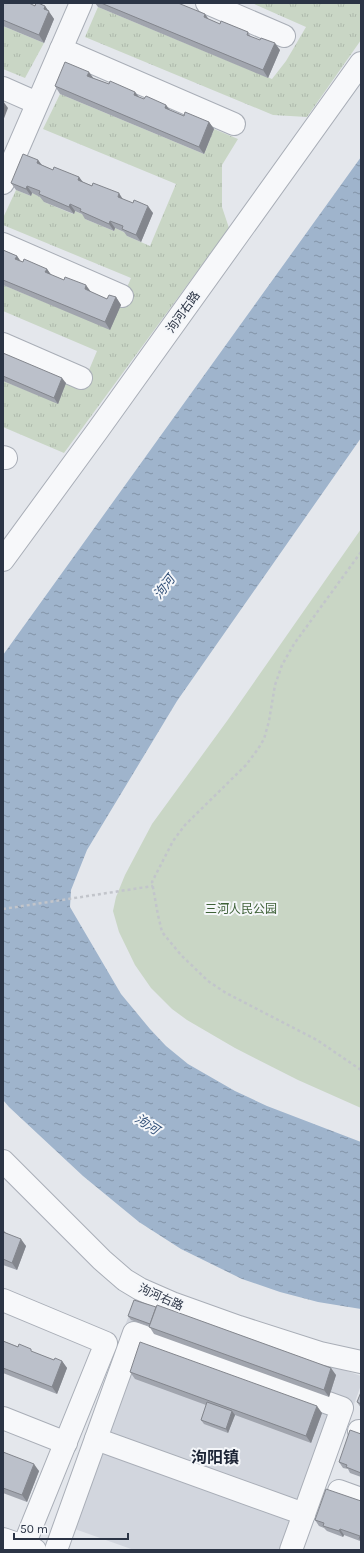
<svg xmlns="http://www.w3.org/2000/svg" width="364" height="1553" font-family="Karla,'Noto Sans SC',sans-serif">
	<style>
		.built { fill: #d2d6de }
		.grass { fill: url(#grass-tufts) }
		.park { fill: #c9d6c5 }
		.water { fill: url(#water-ripples) }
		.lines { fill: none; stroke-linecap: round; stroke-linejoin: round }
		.minor-casing { stroke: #a9aeb7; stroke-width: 24 }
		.path { stroke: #c2c5cb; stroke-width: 2.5; stroke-dasharray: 3 3; stroke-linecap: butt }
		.minor { stroke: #f7f8fa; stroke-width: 22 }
		.wall { fill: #a1a5ae }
		.shaded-wall { fill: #83868d }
		.building { fill: #bbc0ca; stroke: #83868d }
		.labels { text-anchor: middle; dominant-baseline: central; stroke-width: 4; stroke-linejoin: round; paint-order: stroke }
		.street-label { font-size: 12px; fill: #2b3445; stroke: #f4f6f9 }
		.park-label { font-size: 12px; fill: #3f6138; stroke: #f4f6f9 }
		.water-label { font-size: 13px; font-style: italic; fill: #34527a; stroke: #f4f6f9 }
		.district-label { font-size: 16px; font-weight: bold; fill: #1d2536; stroke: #f4f6f9 }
	</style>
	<defs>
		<pattern id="grass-tufts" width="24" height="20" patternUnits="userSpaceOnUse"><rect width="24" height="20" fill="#c9d6c5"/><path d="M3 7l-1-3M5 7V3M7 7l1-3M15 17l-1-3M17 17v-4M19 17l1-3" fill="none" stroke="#adb8ab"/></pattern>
		<pattern id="water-ripples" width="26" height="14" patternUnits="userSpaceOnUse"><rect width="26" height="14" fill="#9fb4cc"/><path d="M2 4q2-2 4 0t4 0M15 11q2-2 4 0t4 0" fill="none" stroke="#8293a7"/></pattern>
	</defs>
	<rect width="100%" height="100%" fill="#e4e7ec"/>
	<path class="built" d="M136 1295 361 1376V1385L302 1550H134L55 1522Z"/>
	<g class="grass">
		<path d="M252 3H361V40L307 117 273 115 85 37 98 7 272 79 286 61 306 27Z"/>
		<path d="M3 26 44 43 25 78 3 69Z"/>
		<path d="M60 94 204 154 214 129 238 139 222 165V207L229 228 64 453 3 427V381L58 403 66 383 81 389 97 351 3 311V285L110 329 131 278 3 225V218L16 190 31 196 32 193 45 199 44 202 73 214 75 211 86 216 85 219 114 231 115 228 128 234 127 236 150 246 176 184 43 129Z"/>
	</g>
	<path class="park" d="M361 529V1108L298 1080 235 1048 187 1020 172 1009 151 988 135 965 119 932 113 911 116 897 125 875 152 824 227 721Z"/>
	<path class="water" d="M361 157V438L177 701 87 850 71 890 70 907 121 994 150 1029 166 1046 188 1064 235 1091 267 1106 361 1142V1309L318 1302 280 1292 242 1279 181 1249 139 1222 83 1176 9 1107 3 1100V655Z"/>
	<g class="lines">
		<defs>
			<g id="minor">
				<path d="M207 3 284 36"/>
				<path d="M61 49 234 124"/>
				<path d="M3 88 37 103"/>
				<path d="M3 183 81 3"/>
				<path d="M3 244 122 296"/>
				<path d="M3 344 81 378"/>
				<path d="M3 457 6 458"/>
				<path d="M3 560 98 430 361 63"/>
				<path d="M3 1161 102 1260 125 1280 140 1289 172 1303 239 1327 320 1353 361 1362"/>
				<path d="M3 1300 106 1343 22 1550"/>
				<path d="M3 1418 66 1443"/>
				<path d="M359 1431 361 1432"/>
				<path d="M96 1439 304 1514 291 1550"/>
				<path d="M339 1491 361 1499"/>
				<path d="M3 1539 35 1550"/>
				<path d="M56 1550 134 1333 342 1408 304 1514"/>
			</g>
		</defs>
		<use href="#minor" class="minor-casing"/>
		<g class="path">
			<path d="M361 552 294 644 282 665 275 685 269 721 264 739 258 749 246 765 185 825 173 841 152 882 158 915 162 932 181 955 208 981 226 993 317 1040 361 1070"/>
			<path d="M3 909 153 886"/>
		</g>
		<use href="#minor" class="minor"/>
	</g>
	<g class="wall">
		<path d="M3 3 45 6 54 19 44 43 3 26Z"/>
		<path d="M95 3H178L208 19 220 24 248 32 251 37 280 50 268 78 98 7Z"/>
		<path d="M93 78 109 84 135 92 139 97 144 99 166 105 170 110 184 116 209 122 214 129 204 154 60 94 55 86Z"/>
		<path d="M38 160 42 165 53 170 79 177 83 182 123 199 153 213 141 242 127 236 124 232 115 228 114 231 85 219 82 214 75 211 74 214 44 202 40 197 32 193 31 196 16 190 11 183Z"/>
		<path d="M3 250 17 256 20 261 47 269 51 275 107 299 116 297 121 305 110 330 3 285Z"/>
		<path d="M3 353 66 383 58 404 3 381Z"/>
		<path d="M3 1229 5 1232 26 1246 17 1270 3 1265Z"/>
		<path d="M128 1316 336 1375 329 1397 154 1334 149 1326 131 1320Z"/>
		<path d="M3 1341 54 1360 62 1361 67 1368 57 1394 3 1373Z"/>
		<path d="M130 1372 322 1413 311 1443 235 1415 228 1433 204 1424 201 1420 206 1405 135 1379Z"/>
		<path d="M361 1392V1408L357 1402Z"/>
		<path d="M361 1434V1477L350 1473 348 1469 343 1468 339 1462Z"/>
		<path d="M3 1452 39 1471 27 1502 3 1493Z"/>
		<path d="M361 1501V1542L360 1541 344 1535 343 1537 327 1531 324 1528 319 1526 315 1520Z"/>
	</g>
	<g class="shaded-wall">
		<path d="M45 6 54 19 44 43 39 35 44 9Z"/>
		<path d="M205 14 210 21 204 17Z"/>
		<path d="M275 43 280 50 268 78 263 70Z"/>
		<path d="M89 72 94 79 87 76Z"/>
		<path d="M135 92 140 99 134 95Z"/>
		<path d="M3 101 8 108 3 121Z"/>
		<path d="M166 105 171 112 165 108Z"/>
		<path d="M209 122 214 129 204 154 199 147Z"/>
		<path d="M38 160 43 167 37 163Z"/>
		<path d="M79 177 84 184 78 180Z"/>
		<path d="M27 186 32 193 31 196 26 189Z"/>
		<path d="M119 193 124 201 118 197Z"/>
		<path d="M70 204 75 211 74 214 69 207Z"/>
		<path d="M148 206 153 213 141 242 136 235Z"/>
		<path d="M110 221 115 228 114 231 109 224Z"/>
		<path d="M17 256 22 263 15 259Z"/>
		<path d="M47 269 52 276 45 272Z"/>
		<path d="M86 285 91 292 85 289Z"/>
		<path d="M116 297 121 305 110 330 105 322Z"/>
		<path d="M62 378 66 383 58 404 54 398Z"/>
		<path d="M21 1239 26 1246 17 1270 12 1263Z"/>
		<path d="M62 1361 67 1368 57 1394 52 1387Z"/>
		<path d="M331 1368 336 1375 329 1397 324 1390Z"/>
		<path d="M317 1406 322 1413 311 1443 306 1436Z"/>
		<path d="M232 1411 235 1415 228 1433 226 1429Z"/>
		<path d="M34 1464 39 1471 27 1502 22 1495Z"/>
		<path d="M340 1529 344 1535 343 1537 339 1531Z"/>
	</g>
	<g class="building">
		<path d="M3 3H29L35 6 36 3H38L45 6 44 9 49 11 39 35 3 20Z"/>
		<path d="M101 3H178L205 14 204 17 220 24 221 21 248 32 247 35 260 40 261 38 275 43 263 70Z"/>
		<path d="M65 62 89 72 87 76 109 84 110 81 135 92 134 95 144 99 146 96 166 105 165 108 184 116 185 112 209 122 199 147 55 86Z"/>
		<path d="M23 154 38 160 37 163 53 170 54 167 79 177 78 180 92 186 93 183 119 193 118 197 133 203 134 200 148 206 136 235 122 229 123 226 110 221 109 224 80 211 81 209 70 204 69 207 39 194 40 191 27 186 26 189 11 183Z"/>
		<path d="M3 250 17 256 15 259 23 262 24 259 47 269 45 272 64 280 65 277 86 285 85 289 107 299 109 295 116 297 105 322 3 280Z"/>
		<path d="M3 353 62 378 54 398 3 376Z"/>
		<path d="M3 1232 21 1239 12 1263 3 1259Z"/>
		<path d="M134 1300 156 1307 150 1324 128 1316Z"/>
		<path d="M157 1305 331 1368 324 1390 149 1327Z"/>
		<path d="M3 1341 18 1347 19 1344 31 1349V1351L54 1360 55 1358 62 1361 52 1387 3 1368Z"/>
		<path d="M140 1342 317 1406 306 1436 130 1372Z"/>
		<path d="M361 1392V1404L357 1402Z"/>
		<path d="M207 1402 232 1411 226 1429 201 1420Z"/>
		<path d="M350 1430 361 1434V1473L346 1467 347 1465 339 1462Z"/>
		<path d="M3 1452 34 1464 22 1495 3 1488Z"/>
		<path d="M326 1489 361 1501V1539H359L360 1536 340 1529 339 1531 323 1526 324 1523 315 1520Z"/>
	</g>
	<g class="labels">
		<g class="street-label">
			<text transform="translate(183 312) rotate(-54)">泃河右路</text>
			<text transform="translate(161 1297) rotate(24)">泃河右路</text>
		</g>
		<g class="park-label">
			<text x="241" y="909">三河人民公园</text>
		</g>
		<g class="water-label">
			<text transform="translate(164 587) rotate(-53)">泃河</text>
			<text transform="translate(147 1124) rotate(33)">泃河</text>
		</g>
		<g class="district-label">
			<text x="215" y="1457">泃阳镇</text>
		</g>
	</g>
	<rect width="364" height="1553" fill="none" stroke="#2b3445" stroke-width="8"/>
	<path d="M14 1533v6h114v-6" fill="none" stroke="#2b3445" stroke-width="2"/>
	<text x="20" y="1533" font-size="12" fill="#2b3445" stroke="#f4f6f9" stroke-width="3" paint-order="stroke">50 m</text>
</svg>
